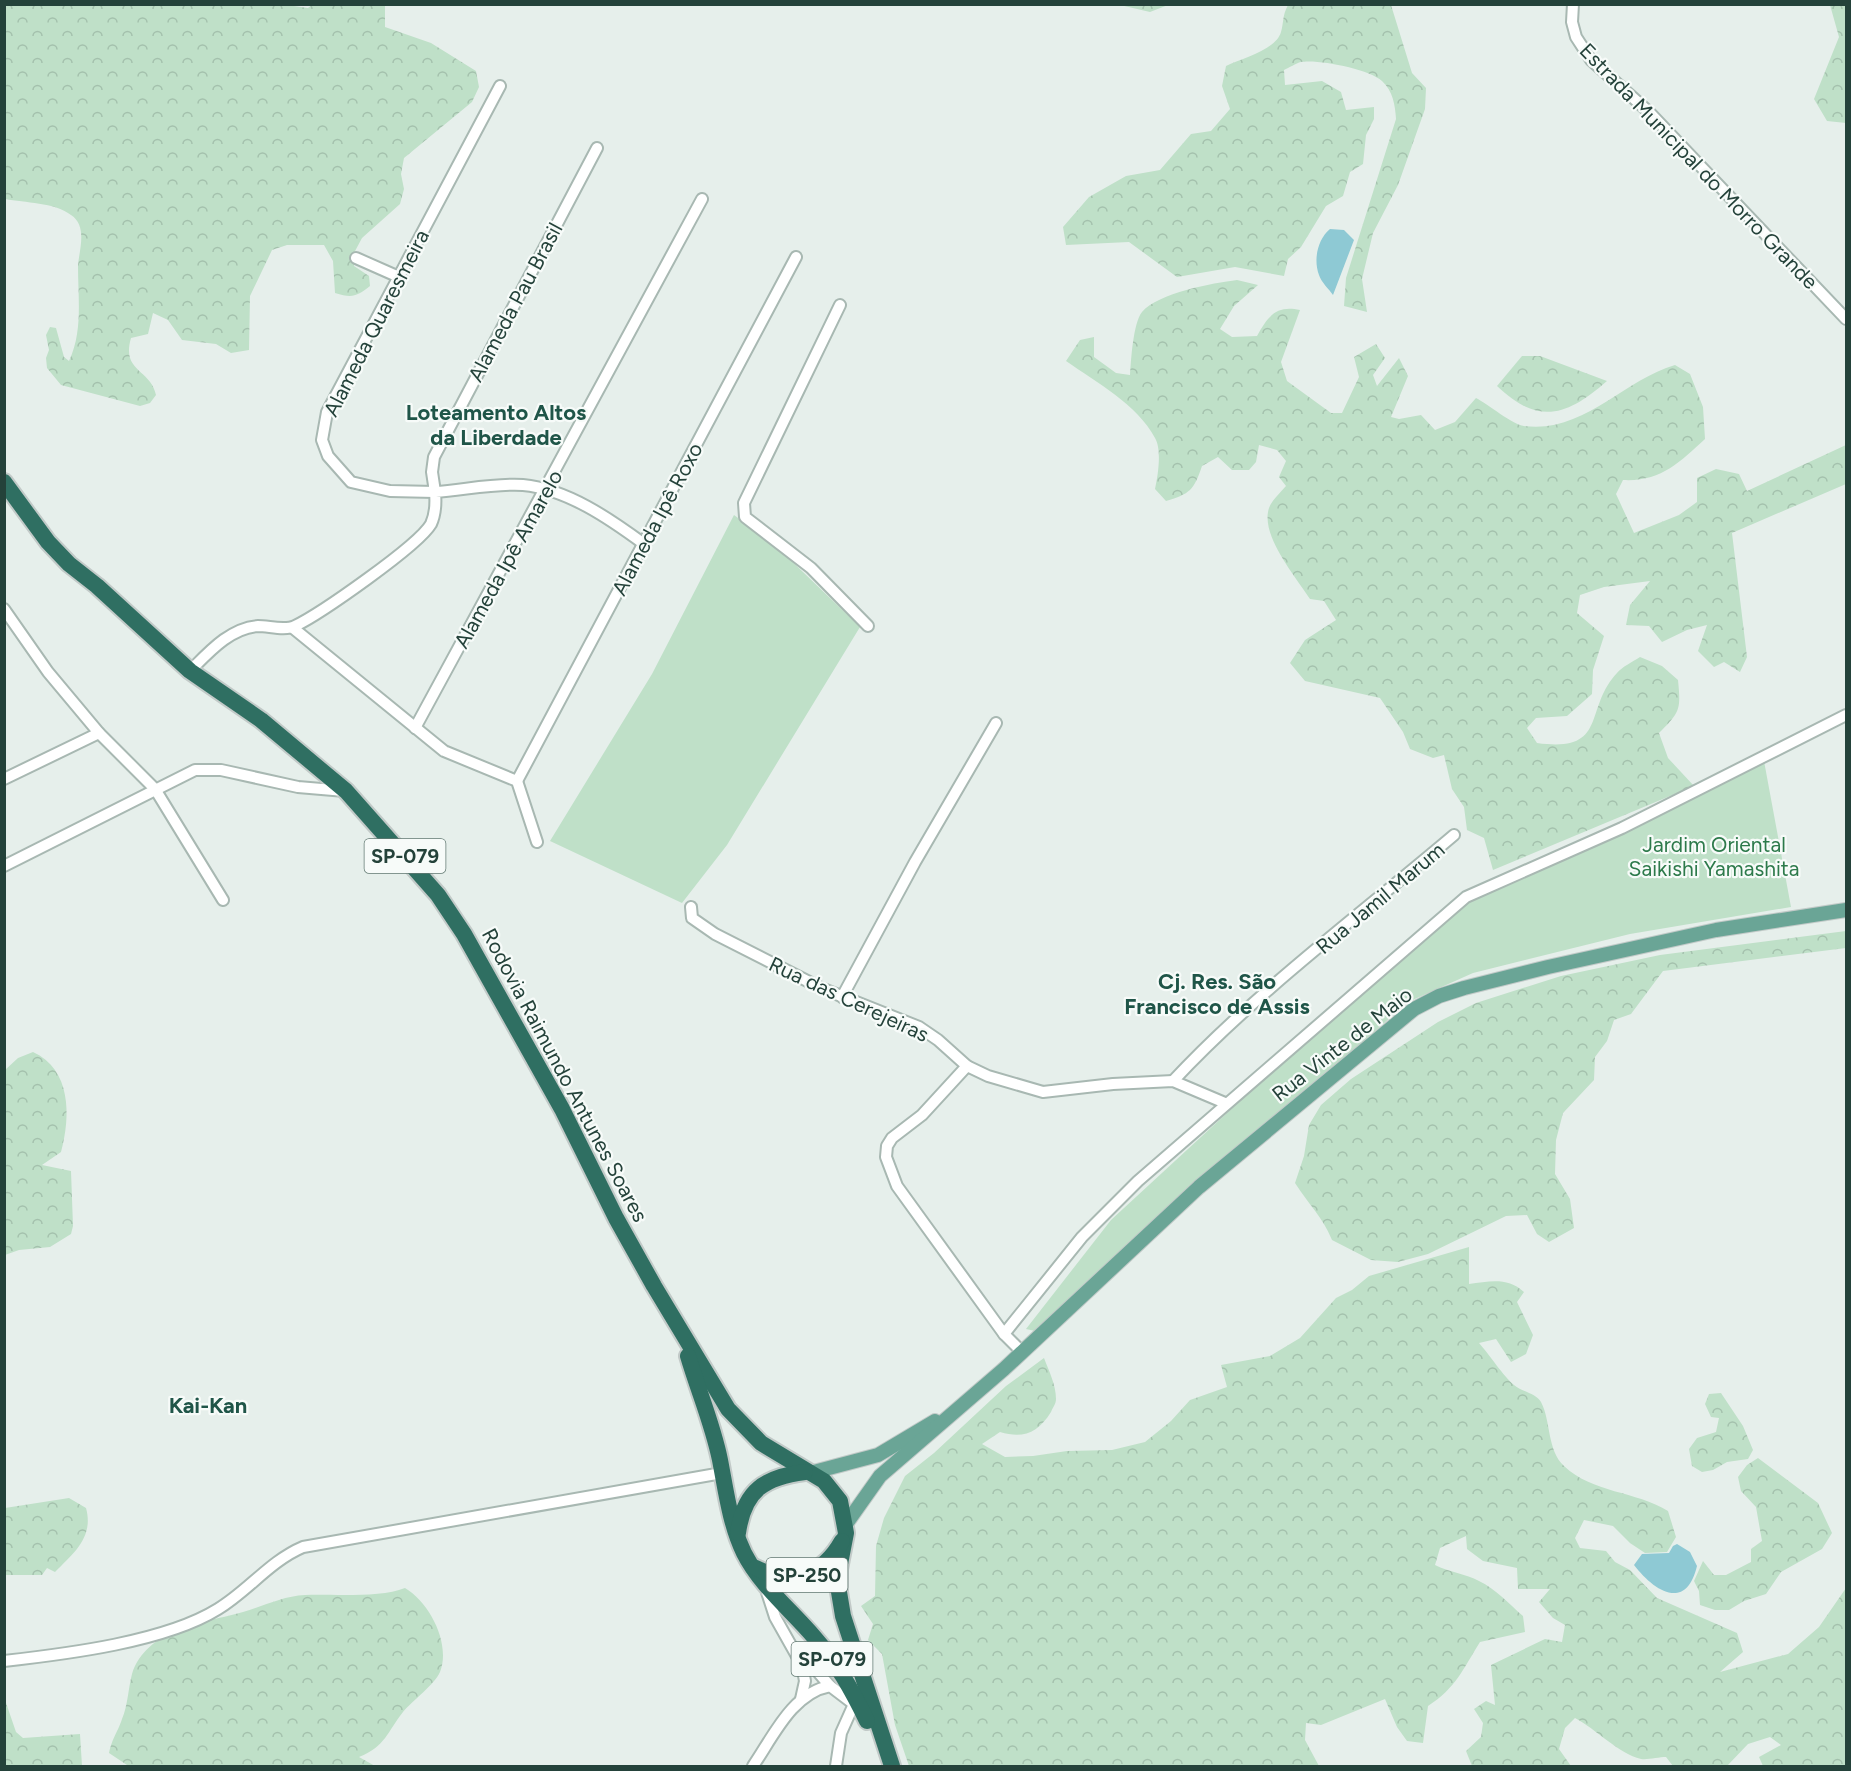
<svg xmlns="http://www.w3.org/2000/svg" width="1851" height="1771" font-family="Figtree,sans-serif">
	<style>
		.forest { fill: url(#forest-crowns) }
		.green { fill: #bfe0c8 }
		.water { fill: #8ec9d4 }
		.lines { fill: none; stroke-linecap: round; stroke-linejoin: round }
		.minor-casing { stroke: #a8b8b2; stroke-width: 14 }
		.major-casing { stroke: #c2cac8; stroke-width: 16 }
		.highway-casing { stroke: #c2cac8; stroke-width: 20 }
		.minor { stroke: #fff; stroke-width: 10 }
		.major { stroke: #6aa596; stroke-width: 14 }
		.highway { stroke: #2f6f62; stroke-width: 16 }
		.labels { text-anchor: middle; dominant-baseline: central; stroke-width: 4.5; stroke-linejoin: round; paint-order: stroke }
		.shield { fill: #f7fbf9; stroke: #637a73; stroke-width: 1.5 }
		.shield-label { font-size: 20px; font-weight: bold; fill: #24423a }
		.street-label { font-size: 21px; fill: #24423a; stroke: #f7fbf9 }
		.park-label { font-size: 21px; fill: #2d7a4b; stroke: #f7fbf9 }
		.neighbourhood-label { font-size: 22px; font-weight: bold; fill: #1f5548; stroke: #f7fbf9 }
	</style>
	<defs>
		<pattern id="forest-crowns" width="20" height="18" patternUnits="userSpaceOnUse" patternTransform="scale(1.5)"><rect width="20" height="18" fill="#bfe0c8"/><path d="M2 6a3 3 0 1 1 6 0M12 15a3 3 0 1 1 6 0" fill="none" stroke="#a4c1ad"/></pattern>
	</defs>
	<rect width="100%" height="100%" fill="#e6efeb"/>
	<g class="forest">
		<path d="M280 4 308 8 313 4 385 5V27L431 43 476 71 479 87 472 102 404 158 401 174 404 189 400 204 362 238 354 253V266L369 276 370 286C356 297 352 298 335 293L333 261 324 245H287L272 250 250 296 249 350 231 353 216 344 182 340 168 320 153 313 148 334 131 338C121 372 151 369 156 395L150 403 140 406 61 385 47 368 46 358 49 350 46 335 50 327 56 328 64 357 69 361C83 331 78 299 78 266 79 250 88 226 71 215 54 202 25 203 5 199L4 5Z"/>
		<path d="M1120 5 1168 4V5L1150 12Z"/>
		<path d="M1288 5H1391L1412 73 1426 88 1425 109 1398 185 1373 233 1362 279 1367 312 1344 306 1346 278 1396 119C1395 105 1393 91 1382 81 1369 69 1318 59 1301 62 1296 63 1289 68 1284 70L1285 85 1322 81 1341 92 1346 110 1374 107V119L1366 135 1363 164 1350 172 1343 196 1326 206 1301 247 1288 259 1284 276 1235 267 1177 277 1129 242 1066 245 1063 227 1089 197 1126 176 1160 170 1191 134 1211 131 1230 109 1222 86 1226 66C1242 58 1276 50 1281 32 1284 22 1282 16 1288 5Z"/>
		<path d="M1830 5H1846V123L1827 121 1814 99 1839 37Z"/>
		<path d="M1237 280 1258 285 1234 306 1220 329 1232 337 1257 336C1268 316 1276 305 1300 310L1281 362 1287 381 1331 413H1342L1359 377 1354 357 1376 344 1385 358 1373 375 1377 386 1399 358 1408 376 1391 417 1399 419 1421 415 1435 430 1455 422 1476 398C1488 404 1513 425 1524 426 1583 434 1623 380 1675 365L1690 374 1703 407 1705 439C1679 463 1660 482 1623 480L1616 494 1634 533 1679 515 1697 502V478L1716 469 1739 474 1747 491 1846 445V484L1732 533 1747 657 1740 672 1724 662 1714 667 1698 651 1707 625 1687 630 1662 642 1649 626 1626 625 1630 605 1650 581 1604 587 1580 595 1577 613 1604 636 1593 670 1592 694 1567 716 1536 718 1527 728 1537 743C1609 753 1583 709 1617 673 1622 667 1632 662 1640 657L1662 666 1678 680C1681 710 1680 712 1659 733L1668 758 1694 786 1493 870 1484 838 1467 830 1464 807 1452 789 1444 755 1433 758 1410 749 1403 732 1380 698 1305 681 1290 663 1305 640 1336 620 1324 601 1310 599C1295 576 1260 535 1269 508 1272 500 1281 492 1286 486L1279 477 1286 461 1277 450 1259 445 1256 462 1249 470H1232L1218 457 1202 466C1194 490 1190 494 1166 501L1155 489C1158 475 1162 450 1155 438 1137 404 1097 383 1066 361L1080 340 1094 337V357L1116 373 1130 375C1131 361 1133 323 1142 312 1158 293 1213 283 1237 280Z"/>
		<path d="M1522 356H1540L1607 381C1566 417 1538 425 1497 386Z"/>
		<path d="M1846 931V948L1663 971 1631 1014 1614 1020 1607 1041 1595 1057 1594 1080 1563 1113 1556 1140 1555 1174 1570 1199 1574 1228 1549 1242 1537 1234 1527 1215 1506 1216 1428 1254 1398 1262 1371 1260 1332 1240C1322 1216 1309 1205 1295 1183L1304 1156 1309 1125 1321 1105 1351 1079 1438 1022 1476 1003 1561 976 1660 955Z"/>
		<path d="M33 1052C71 1069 71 1116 61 1152L42 1165 71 1171 73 1226 71 1234 50 1247 19 1250 5 1255V1070L18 1058Z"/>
		<path d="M1469 1247V1284C1490 1281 1508 1277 1524 1292L1517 1302 1533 1335 1526 1354 1511 1362 1496 1339 1479 1343C1489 1354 1504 1377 1514 1385 1522 1392 1536 1393 1541 1402 1551 1421 1547 1450 1564 1466 1592 1493 1636 1491 1668 1511L1676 1537 1667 1552 1645 1553 1630 1543 1613 1526 1584 1520 1575 1538 1580 1548 1606 1551 1615 1562 1630 1570 1657 1598 1737 1633 1743 1652 1720 1672 1788 1654 1819 1627 1846 1588V1766H1763L1759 1757 1781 1745 1770 1737 1748 1744 1727 1766H1673L1666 1757C1659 1757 1648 1760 1641 1759 1619 1754 1596 1729 1575 1718L1565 1728 1559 1749 1571 1766H1472L1466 1751 1481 1737 1483 1723 1474 1709 1486 1701 1495 1705 1491 1665 1545 1639 1562 1642 1565 1625 1553 1618 1539 1602 1550 1589H1518L1517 1568 1483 1561 1467 1549 1466 1536 1440 1548 1435 1565C1449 1572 1466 1574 1479 1581 1496 1589 1509 1604 1523 1616L1525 1632 1480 1642C1463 1669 1456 1688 1428 1706L1423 1743 1407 1741 1397 1727 1385 1699 1321 1725 1306 1723 1305 1740 1319 1766H909L895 1725 882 1654 868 1640 873 1624 861 1606 875 1596 876 1546 884 1518 905 1476 934 1453 1006 1386 1044 1358C1049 1371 1056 1385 1056 1399 1056 1404 1053 1407 1051 1412 1038 1433 1023 1439 1000 1432L982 1444 1005 1457 1033 1456 1067 1451 1112 1450 1145 1442 1171 1421 1190 1400 1227 1387 1221 1365 1270 1356 1300 1338 1336 1298 1352 1290 1369 1276Z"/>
		<path d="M1721 1393 1743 1426 1753 1450 1748 1459 1727 1462 1713 1470 1702 1472 1692 1466 1689 1449 1697 1438 1716 1432 1719 1418 1711 1417 1705 1404 1709 1394Z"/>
		<path d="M1758 1458 1818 1503 1832 1533 1822 1549 1781 1572 1766 1594 1744 1601 1729 1610H1715L1700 1605 1699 1591 1694 1581 1703 1561 1714 1575H1726L1751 1562V1549L1762 1541 1756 1507 1741 1491 1738 1477 1747 1465Z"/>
		<path d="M69 1498 86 1508C94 1537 74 1553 55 1572L47 1568 42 1575H5V1508Z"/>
		<path d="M405 1588C430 1603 451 1644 440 1672 435 1684 412 1701 403 1712 387 1732 386 1746 359 1757L375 1766H134L127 1765 109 1753C113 1736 117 1734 122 1719 128 1705 128 1689 132 1674 147 1628 204 1623 243 1612 264 1606 283 1596 305 1595 334 1594 380 1598 405 1588Z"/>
		<path d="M4 1697 16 1732 23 1738 80 1734 82 1766H5Z"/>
	</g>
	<g class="green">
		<path d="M734 515 775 545 860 627 727 845 682 903 550 841 652 674Z"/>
		<path d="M1764 761 1791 907 1630 934 1473 973 1408 1002 1035 1331 1026 1329 1111 1220 1240 1101 1398 964 1466 899Z"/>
	</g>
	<g class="water">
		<path d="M1330 229 1344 230 1354 240 1333 295C1329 289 1321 282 1319 275 1313 259 1318 239 1330 229Z"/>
		<path d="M1677 1544 1690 1552 1697 1566C1686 1612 1654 1591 1634 1565L1642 1554 1669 1553 1673 1546Z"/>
	</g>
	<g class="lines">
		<defs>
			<g id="minor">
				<path d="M1573 4 1572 22 1576 37 1591 60 1650 113 1846 319"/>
				<path d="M500 86 327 412 322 440 328 456 351 482 390 491 435 492 432 472 434 457 597 148"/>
				<path d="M356 258 399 277"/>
				<path d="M840 305 744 503 745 517 811 568 868 626"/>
				<path d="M4 609 48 672 99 733 155 789 223 900"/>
				<path d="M293 628 444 751 517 781 537 842"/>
				<path d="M190 671C209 652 230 628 258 626 269 626 285 631 295 626 320 614 418 546 431 524 436 513 436 503 435 492 464 490 495 483 523 485 567 489 610 519 644 544"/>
				<path d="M415 728 702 199"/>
				<path d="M4 779 99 733"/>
				<path d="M517 781 796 257"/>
				<path d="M4 866 195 770H221L298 787 345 791"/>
				<path d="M691 907 692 918 715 934 821 988 919 1027 938 1040 967 1066 988 1076 1043 1092 1113 1084 1173 1081 1225 1103"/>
				<path d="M842 997 915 862 996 723"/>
				<path d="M967 1066 922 1115 892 1138 887 1146 886 1157 897 1186 1004 1334 1022 1352"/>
				<path d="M1173 1081C1255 993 1361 914 1454 835"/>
				<path d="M1004 1334 1082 1237 1138 1181 1466 897 1622 828 1846 715"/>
				<path d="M765 1586 775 1617 802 1665 805 1681 801 1699"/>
				<path d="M798 1649 830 1686"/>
				<path d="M4 1661C66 1654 165 1642 218 1609 248 1591 270 1561 303 1547L722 1473"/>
				<path d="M753 1766C773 1737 792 1693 830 1686L855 1705"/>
				<path d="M836 1766 841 1733 854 1704"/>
			</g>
			<g id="major">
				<path d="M810 1473 878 1455 935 1421"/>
				<path d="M846 1524 880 1476 1004 1369 1199 1187 1414 1009 1439 996 1464 988 1548 967 1716 930 1846 910"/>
			</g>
			<g id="highway">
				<path d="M4 482 48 542 69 564 97 586 190 671 261 720 346 791 438 895 464 934 562 1109 616 1218 654 1286 728 1409 761 1443 824 1481 840 1501 846 1533 839 1569V1592L843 1616 892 1766"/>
				<path d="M688 1356C698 1390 713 1425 720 1460 726 1491 730 1524 744 1553 760 1585 791 1610 814 1637 837 1663 852 1690 867 1721"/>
				<path d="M738 1533C744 1490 765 1477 805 1472"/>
				<path d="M756 1568C791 1587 823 1575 842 1541"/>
			</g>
		</defs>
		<use href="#minor" class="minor-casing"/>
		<use href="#major" class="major-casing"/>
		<use href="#highway" class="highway-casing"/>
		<use href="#minor" class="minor"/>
		<use href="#major" class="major"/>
		<use href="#highway" class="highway"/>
	</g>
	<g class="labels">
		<g class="shield">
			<rect x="364.5" y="839" width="81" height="34" rx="4.5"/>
			<rect x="766.5" y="1558" width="81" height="34" rx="4.5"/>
			<rect x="791.5" y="1642" width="81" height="34" rx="4.5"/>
		</g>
		<g class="shield-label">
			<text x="405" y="856">SP-079</text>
			<text x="807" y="1575">SP-250</text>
			<text x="832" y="1659">SP-079</text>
		</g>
		<g class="street-label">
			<text transform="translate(1699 166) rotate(46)">Estrada Municipal do Morro Grande</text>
			<text transform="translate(515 302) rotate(-62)">Alameda Pau Brasil</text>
			<text transform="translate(376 323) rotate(-63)">Alameda Quaresmeira</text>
			<text transform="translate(657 519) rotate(-62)">Alameda Ipê Roxo</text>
			<text transform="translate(508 559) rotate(-61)">Alameda Ipê Amarelo</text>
			<text transform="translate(1380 898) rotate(-40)">Rua Jamil Marum</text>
			<text transform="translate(849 999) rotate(25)">Rua das Cerejeiras</text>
			<text transform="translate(1342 1044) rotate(-38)">Rua Vinte de Maio</text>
			<text transform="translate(565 1075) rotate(62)">Rodovia Raimundo Antunes Soares</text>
		</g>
		<g class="park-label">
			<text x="1714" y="844">Jardim Oriental<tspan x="1714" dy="24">Saikishi Yamashita</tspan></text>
		</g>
		<g class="neighbourhood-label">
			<text x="496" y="412">Loteamento Altos<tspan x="496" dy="25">da Liberdade</tspan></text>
			<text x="1217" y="981">Cj. Res. São<tspan x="1217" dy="25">Francisco de Assis</tspan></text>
			<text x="208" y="1405">Kai-Kan</text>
		</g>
	</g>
	<rect width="1851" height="1771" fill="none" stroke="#24423a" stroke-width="12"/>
</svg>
